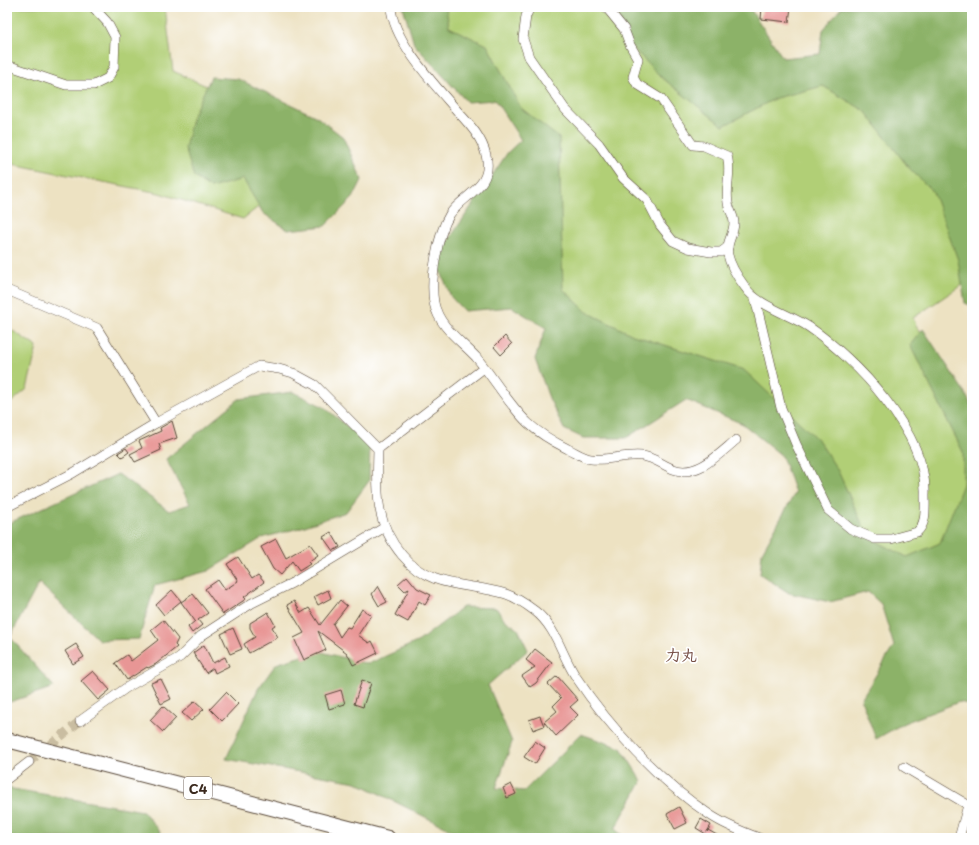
<svg xmlns="http://www.w3.org/2000/svg" width="979" height="845" font-family="'Playpen Sans','Klee One',sans-serif">
	<style>
		.green { fill: #b1cf76; stroke: #767c4a }
		.forest { fill: #8cb267; stroke: #646e42 }
		.building { fill: #e89695 }
		.lines { fill: none; stroke-linecap: round; stroke-linejoin: round }
		.minor-tunnel { stroke: #c9bda1; stroke-width: 9; stroke-dasharray: 9 4.5; stroke-linecap: butt }
		.minor-casing { stroke: #564637; stroke-width: 10 }
		.highway-casing { stroke: #564637; stroke-width: 16 }
		.minor { stroke: #fff; stroke-width: 9 }
		.highway { stroke: #fff; stroke-width: 14 }
		.labels { text-anchor: middle; dominant-baseline: central; stroke-width: 3.5; stroke-linejoin: round; paint-order: stroke }
		.shield { fill: #fff; stroke: #766a62; stroke-width: 1 }
		.shield-label { font-size: 13px; font-weight: bold; fill: #3b2a1e }
		.quarter-label { font-size: 16px; font-weight: bold; fill: #785048; stroke: #fff }
	</style>
	<rect width="100%" height="100%" fill="#fff"/>
	<filter id="ink" filterUnits="userSpaceOnUse"><feTurbulence type="fractalNoise" baseFrequency=".025" numOctaves="2"/><feDisplacementMap in="SourceGraphic" scale="8" xChannelSelector="R" yChannelSelector="G"/><feConvolveMatrix kernelMatrix="1 2 1 2 8 2 1 2 1" color-interpolation-filters="sRGB"/></filter>
	<filter id="wash" filterUnits="userSpaceOnUse"><feTurbulence type="fractalNoise" baseFrequency=".012" numOctaves="4" result="noise"/><feDisplacementMap in="SourceGraphic" scale="16" xChannelSelector="R" yChannelSelector="G"/><feGaussianBlur stdDeviation="0.9" result="paint"/><feColorMatrix in="noise" values="0 0 0 0 0 0 0 0 0 0 0 0 0 0 0 0 0 1.4 0 .05"/><feComposite in="paint" operator="in"/></filter>
	<g filter="url(#wash)">
		<rect width="100%" height="100%" fill="#ede2c2"/>
		<g class="green">
			<path d="M7 7H165L173 71 233 98 291 181 243 219 159 193 7 163Z"/>
			<path d="M421 7H652L693 63 859 70 905 111 972 278 913 318 953 409 972 440V558L834 559 774 422 533 294 538 141Z"/>
			<path d="M7 327 37 347 27 389 7 406Z"/>
		</g>
		<g class="forest">
			<path d="M403 7H446L449 27 487 45 521 108 559 138 563 289 587 312 633 335 744 370 819 441 838 471 868 537 907 557 940 543 963 484V452L910 345 923 329 965 393 972 407V705L959 702 904 723 876 739 861 699 894 646 881 604 868 592 830 602 789 593 760 574 762 552 795 493 782 456 743 424 686 400 626 438H583L564 429 549 398 535 359 546 328 512 307 464 311 451 297 436 259 508 152 521 140 495 100 467 102 414 44Z"/>
			<path d="M615 7H749L783 58 820 54 823 30 842 7H888L904 13 914 7H972V306L965 303 958 260 933 192 909 168 865 111 823 86 776 98 723 126 661 77 630 45Z"/>
			<path d="M211 77 238 79 317 117 343 137 362 180 353 198 325 226 288 230 263 213 243 179 211 188 194 177 185 148 193 115Z"/>
			<path d="M293 392 324 407 370 445 369 481 346 512 299 528 262 538 208 571 155 585 139 639 99 640 39 583 10 637 54 687 7 703V524L118 474 169 511 190 504 166 459 239 399Z"/>
			<path d="M463 607 496 608 505 620 518 629 528 650 488 685 512 742 496 788 524 791 581 734 621 748 642 781 615 829 625 838H473L453 831 356 782 226 759 258 689 276 664 318 651 368 664 419 641Z"/>
			<path d="M7 788 143 811 165 838H7Z"/>
		</g>
		<g id="blocks">
			<g class="building">
				<path d="M762 7H791L789 22 761 19Z"/>
				<path d="M505 336 512 344 501 355 494 347Z"/>
				<path d="M172 421 177 438 159 444 161 450 135 462 130 454 142 448 139 441 161 431 160 428Z"/>
				<path d="M126 448 129 452 122 457 118 453Z"/>
				<path d="M331 532 340 547 333 551 323 537Z"/>
				<path d="M276 539 286 558 310 544 318 555 308 562 310 564 299 571 292 561 280 575 273 569 261 547Z"/>
				<path d="M238 557 252 579 258 575 264 582 244 597 246 599 223 614 205 589 218 580 225 590 238 581 227 564Z"/>
				<path d="M407 576 417 588 431 595 425 605 419 601 408 622 395 615 409 589 405 591 398 584Z"/>
				<path d="M378 586 387 602 379 606 372 594Z"/>
				<path d="M172 590 181 601 164 615 156 605Z"/>
				<path d="M328 590 331 598 318 605 314 597Z"/>
				<path d="M193 594 208 613 198 620 202 625 192 633 188 627 195 621 181 602Z"/>
				<path d="M340 600 347 606 333 624 340 637 347 627 350 628 362 609 371 615 358 635 369 643 372 641 378 653 353 665 347 653 318 631 326 650 304 660 294 638 304 633 287 605 294 601 301 613 309 608 320 625Z"/>
				<path d="M268 612 275 625 272 627 278 637 249 653 244 644 255 637 250 628V623Z"/>
				<path d="M163 620 178 639 175 645 177 647 156 664 148 668 147 667 127 680 115 663 127 655 131 661 158 640 151 630Z"/>
				<path d="M233 628 242 649 230 654 221 634Z"/>
				<path d="M76 644 84 657 73 664 65 651Z"/>
				<path d="M204 645 213 663 225 657 229 666 215 673 213 668 206 673 193 653Z"/>
				<path d="M535 649 552 662 536 683 530 687 522 676 535 667 526 660Z"/>
				<path d="M93 671 110 690 98 700 81 681Z"/>
				<path d="M557 676 578 700 570 707 578 715 556 736 544 722 557 711 553 706 561 698 548 684Z"/>
				<path d="M161 679 171 699 161 704 151 683Z"/>
				<path d="M362 680 371 683 363 707 354 704Z"/>
				<path d="M341 690 345 704 329 709 325 695Z"/>
				<path d="M226 692 238 704 222 721 210 709Z"/>
				<path d="M195 701 204 709 191 721 182 713Z"/>
				<path d="M163 706 176 718 163 732 150 720Z"/>
				<path d="M540 716 544 726 533 730 529 720Z"/>
				<path d="M535 741 545 748 535 764 524 757Z"/>
				<path d="M511 784 516 794 507 798 503 788Z"/>
				<path d="M679 807 687 823 675 829 667 814Z"/>
				<path d="M701 819 711 825 707 832 708 830 722 838H704L706 834 696 828Z"/>
			</g>
		</g>
	</g>
	<g filter="url(#ink)">
		<use href="#blocks" fill-opacity="0" stroke="#564637" stroke-width="1"/>
		<g class="lines">
			<path class="minor-tunnel" d="M29 762 80 721"/>
			<defs>
				<g id="minor">
					<path d="M391 7C393 42 437 87 459 113 471 126 482 138 486 155 494 187 464 194 450 214 437 235 430 279 434 303 439 327 460 340 476 357 494 378 508 404 528 423 540 434 554 442 568 449 575 452 583 458 591 459 608 461 626 454 642 456 653 457 663 465 673 469 697 478 719 454 736 440"/>
					<path d="M530 7 526 16 523 39 529 57 565 109 599 144 623 178 647 200 660 225 673 241 688 248 711 252H721L728 247"/>
					<path d="M606 7 624 29 630 45 638 59 633 77 637 84 661 99 693 145 704 146 727 156C732 171 725 187 728 203 729 210 734 216 734 223 734 234 725 245 728 255 730 265 739 279 745 287 756 305 791 315 809 327 856 359 928 434 925 495 925 508 927 523 917 532L891 539H875L851 529 828 510 796 444 781 408 755 298"/>
					<path d="M7 65 66 85H94L108 78 114 67 115 37 107 22 93 7"/>
					<path d="M7 290 97 328 156 423"/>
					<path d="M378 449 484 368"/>
					<path d="M7 507 73 473 156 423 259 366 279 369 293 373 315 385 378 449C377 489 374 522 402 555 431 590 467 582 506 594 515 597 527 605 535 611 556 627 562 656 576 677 610 728 659 781 710 815 725 825 743 832 759 838"/>
					<path d="M80 721 126 688 180 657 201 636 252 603 292 583 385 527"/>
					<path d="M904 767 968 805 959 838"/>
					<path d="M7 779 29 762"/>
				</g>
				<path id="highway" d="M7 740 388 838"/>
			</defs>
			<use href="#minor" class="minor-casing"/>
			<use href="#highway" class="highway-casing"/>
			<use href="#minor" class="minor"/>
			<use href="#highway" class="highway"/>
		</g>
	</g>
	<g class="labels">
		<rect class="shield" x="184" y="777" width="28" height="22" rx="3"/>
		<g class="shield-label">
			<text x="198" y="788">C4</text>
		</g>
		<g class="quarter-label">
			<text x="681" y="654">力丸</text>
		</g>
	</g>
	<rect width="979" height="845" fill="none" stroke="#fff" stroke-width="24"/>
</svg>
